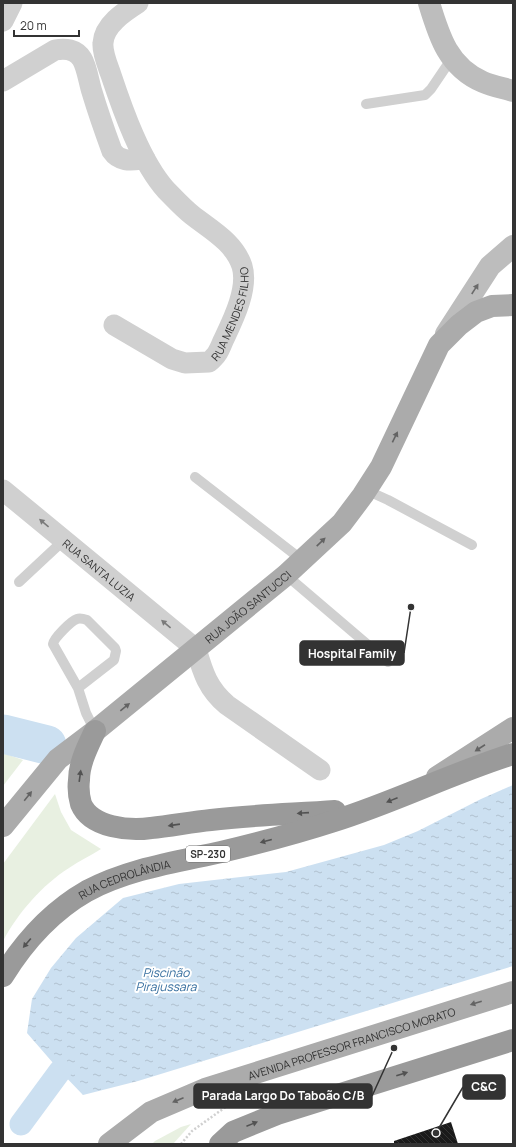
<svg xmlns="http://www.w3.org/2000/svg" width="516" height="1147" font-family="Manrope,sans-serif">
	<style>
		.green { fill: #e8f0e1 }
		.water { fill: url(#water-ripples) }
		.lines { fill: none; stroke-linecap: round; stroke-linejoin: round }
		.canal { stroke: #cce0f1; stroke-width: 23 }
		.river { stroke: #cce0f1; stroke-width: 39 }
		.building { fill: url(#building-back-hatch) }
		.path { stroke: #d0d0d0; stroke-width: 2.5; stroke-dasharray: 2 2; stroke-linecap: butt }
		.lane { stroke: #d0d0d0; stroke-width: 10 }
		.street { stroke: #d0d0d0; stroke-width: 21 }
		.secondary { stroke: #bdbdbd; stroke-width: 22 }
		.primary { stroke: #ababab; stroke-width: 22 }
		.highway { stroke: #9a9a9a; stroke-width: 22 }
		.oneway { fill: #6a6a6a }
		.oneway2 { fill: #636363 }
		.oneway3 { fill: #7a7a7a }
		.oneway4 { fill: #525252 }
		.labels { text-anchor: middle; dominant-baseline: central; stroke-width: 4; stroke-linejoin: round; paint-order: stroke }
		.shield { fill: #fff; stroke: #707070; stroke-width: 1 }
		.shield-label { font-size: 10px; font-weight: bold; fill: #333 }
		.street-label { font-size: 11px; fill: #333; stroke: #fff }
		.water-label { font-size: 12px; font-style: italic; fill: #376f9f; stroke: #fff }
		.leader { fill: none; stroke: #333; stroke-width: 1.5 }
		.callout-dot { fill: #333; stroke: #fff; stroke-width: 1.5 }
		.callout { fill: #333; stroke: #333; stroke-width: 1.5 }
		.callout-label { font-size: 12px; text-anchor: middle; font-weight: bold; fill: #fff }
	</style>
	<defs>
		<pattern id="water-ripples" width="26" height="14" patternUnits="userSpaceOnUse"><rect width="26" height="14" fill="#cce0f1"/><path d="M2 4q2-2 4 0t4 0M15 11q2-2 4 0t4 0" fill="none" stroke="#b0c1cf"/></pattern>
		<pattern id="building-back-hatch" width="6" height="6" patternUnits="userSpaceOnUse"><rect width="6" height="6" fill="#1a1a1a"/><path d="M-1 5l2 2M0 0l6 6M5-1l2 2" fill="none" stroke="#333"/></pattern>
	</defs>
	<rect width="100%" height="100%" fill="#fff"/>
	<g class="green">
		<path d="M3 753 23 760 3 786Z"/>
		<path d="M55 794 61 812 71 830 101 849C90 856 79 861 69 868 42 885 18 913 3 941V864Z"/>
		<path d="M191 1124 173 1144H152L155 1141 181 1127Z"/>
	</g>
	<path class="water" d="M513 785V966L138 1081 83 1095 60 1071 27 1033 32 999 51 968 76 938 123 898 179 884 286 872 384 845 418 831 481 799Z"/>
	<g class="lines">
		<path class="canal" d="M21 1124 60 1071"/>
		<path class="river" d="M3 734 47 745"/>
	</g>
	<path class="building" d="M451 1122 458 1144H394V1141Z"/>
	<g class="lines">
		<path class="path" d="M181 1144 192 1131 227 1106"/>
		<g class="lane">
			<path d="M366 104 425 95 431 89 452 58"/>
			<path d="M195 477 302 560"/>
			<path d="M366 490 388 500 472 545"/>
			<path d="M286 575 388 662"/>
			<path d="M19 582 64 540"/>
			<path d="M78 688 114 660 116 651 115 648 87 620C84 619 80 618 77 619 71 621 54 638 53 644L78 688 86 713 95 731"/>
		</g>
		<g class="street">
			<path d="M3 21 12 3"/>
			<path d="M3 81 55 50C65 48 76 49 82 59 87 67 89 83 92 92 98 112 105 132 112 151 120 163 133 160 145 159"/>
			<path id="s1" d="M114 325 172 359 185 363 209 362C212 360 214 357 216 355 219 351 221 346 223 341 232 322 249 289 242 266 234 242 211 230 192 215 183 208 174 198 166 190 141 162 123 111 111 75 108 66 102 53 103 43 104 25 124 12 138 3"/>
			<path id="s2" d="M3 490 196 649C203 673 208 689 227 705L320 770"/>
		</g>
		<g class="secondary">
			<path d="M429 3C439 36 448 67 483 82 492 86 503 88 513 91"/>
			<path d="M446 334 490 266 513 246"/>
		</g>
		<g class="primary">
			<path d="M437 777 513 728"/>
			<path id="s3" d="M3 826 58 759 95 731 286 575 342 523 363 495 381 467 439 345 459 325 476 312 492 306 513 305"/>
			<path id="s4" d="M109 1144 151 1112 205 1089 513 992"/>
		</g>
		<g class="highway">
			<path d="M95 731C88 746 79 763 79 780 78 788 79 797 81 804 91 828 130 831 151 828 171 826 191 822 211 820 252 815 294 814 335 811"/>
			<path id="s5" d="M3 976C24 942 52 911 87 891 128 869 176 862 221 852 259 843 297 833 334 821 395 802 452 773 513 754"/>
			<path d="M220 1144 233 1132 277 1114 513 1040"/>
		</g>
	</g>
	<defs><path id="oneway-solid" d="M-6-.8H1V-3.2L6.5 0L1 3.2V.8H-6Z"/></defs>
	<use class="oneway" href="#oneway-solid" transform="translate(475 289) rotate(-57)"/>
	<g class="oneway2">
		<use href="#oneway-solid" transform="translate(395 437) rotate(-64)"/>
		<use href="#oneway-solid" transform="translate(321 542) rotate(-44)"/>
		<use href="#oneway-solid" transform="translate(125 707) rotate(-39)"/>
		<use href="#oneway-solid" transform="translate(480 748) rotate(147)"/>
		<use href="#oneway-solid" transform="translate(28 796) rotate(-51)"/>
		<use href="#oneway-solid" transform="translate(476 1003) rotate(163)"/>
		<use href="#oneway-solid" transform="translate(178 1100) rotate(157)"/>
	</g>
	<g class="oneway3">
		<use href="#oneway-solid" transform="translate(44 523) rotate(-140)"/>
		<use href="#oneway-solid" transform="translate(166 624) rotate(-140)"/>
	</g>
	<g class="oneway4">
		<use href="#oneway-solid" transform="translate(80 776) rotate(-82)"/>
		<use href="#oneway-solid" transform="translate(392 800) rotate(158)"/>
		<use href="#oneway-solid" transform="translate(303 813) rotate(176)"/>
		<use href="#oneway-solid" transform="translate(174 825) rotate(172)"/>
		<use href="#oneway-solid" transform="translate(266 841) rotate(165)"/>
		<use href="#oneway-solid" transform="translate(27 943) rotate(130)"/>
		<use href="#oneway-solid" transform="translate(402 1074) rotate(-18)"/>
		<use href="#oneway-solid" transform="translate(252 1124) rotate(-22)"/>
	</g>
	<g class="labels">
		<rect class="shield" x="186" y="846" width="44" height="16" rx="3"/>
		<g class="shield-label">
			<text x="208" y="854">SP-230</text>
		</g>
		<g class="street-label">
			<text stroke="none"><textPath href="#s1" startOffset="159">RUA MENDES FILHO</textPath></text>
			<text stroke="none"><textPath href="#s2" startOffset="125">RUA SANTA LUZIA</textPath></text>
			<text stroke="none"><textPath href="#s3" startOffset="330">RUA JOÃO SANTUCCI</textPath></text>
			<text stroke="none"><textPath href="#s5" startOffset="160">RUA CEDROLÂNDIA</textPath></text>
			<text stroke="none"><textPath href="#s4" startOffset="265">AVENIDA PROFESSOR FRANCISCO MORATO</textPath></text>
		</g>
		<g class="water-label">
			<text x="166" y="972">Piscinão<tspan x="166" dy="14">Pirajussara</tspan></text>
		</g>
	</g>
	<path class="leader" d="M411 607L404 653M436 1133L463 1087M394 1048L372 1096"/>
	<g class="callout-dot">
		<circle cx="411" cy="607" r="4"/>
		<circle cx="436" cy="1133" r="4"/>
		<circle cx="394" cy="1048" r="4"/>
	</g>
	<g class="callout">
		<rect x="300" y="641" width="104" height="24" rx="4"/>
		<rect x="463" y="1075" width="42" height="24" rx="4"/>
		<rect x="194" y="1084" width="178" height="24" rx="4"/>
	</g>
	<g class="callout-label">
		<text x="352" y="658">Hospital Family</text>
		<text x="484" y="1091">C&amp;C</text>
		<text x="283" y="1100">Parada Largo Do Taboão C/B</text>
	</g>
	<rect width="516" height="1147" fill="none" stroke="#333333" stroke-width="8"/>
	<path d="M14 30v6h65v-6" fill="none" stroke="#333333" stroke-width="2"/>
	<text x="20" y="30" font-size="12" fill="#333333" stroke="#ffffff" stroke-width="3" paint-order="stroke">20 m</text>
</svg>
